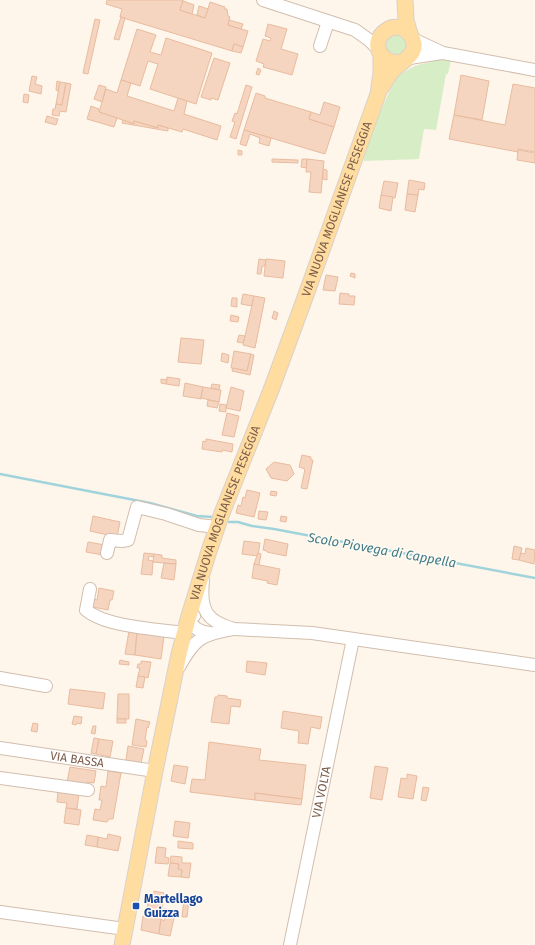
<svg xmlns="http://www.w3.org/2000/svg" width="535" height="945" font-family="'Fira Sans',sans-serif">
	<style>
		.green { fill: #d6edc6 }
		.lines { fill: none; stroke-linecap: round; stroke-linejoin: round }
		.stream { stroke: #a1d3dc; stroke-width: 2.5 }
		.building { fill: #f5d5bf; stroke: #e9bb9f }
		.minor-casing { stroke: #d2beae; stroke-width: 14 }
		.major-casing { stroke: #dad1cc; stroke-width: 17 }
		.minor { stroke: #fff; stroke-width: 12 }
		.major { stroke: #ffdc9f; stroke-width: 15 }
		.transit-dot { fill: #1a4fb4; stroke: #fffaf1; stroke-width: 1.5 }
		.labels { text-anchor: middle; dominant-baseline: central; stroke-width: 3; stroke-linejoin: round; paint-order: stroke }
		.street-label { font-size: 12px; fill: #7b5c4a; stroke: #fffaf1 }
		.transit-label { font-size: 12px; font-weight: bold; fill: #164399; stroke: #fffaf1; text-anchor: start }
		.water-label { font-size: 13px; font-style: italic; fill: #3f7b88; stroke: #fffaf1 }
	</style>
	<rect width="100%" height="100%" fill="#fef6ea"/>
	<g class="green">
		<circle cx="396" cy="45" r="11"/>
		<path d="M438 59 451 60 448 74H446L436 130 424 129 419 159 364 161C366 147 391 80 401 74 406 71 412 67 418 65 425 63 431 63 438 59Z"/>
	</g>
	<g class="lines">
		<g class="stream">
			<path d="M0 474 150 503 197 516 213 517"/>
			<path d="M229 522H238L252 526 274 529 535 578"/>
		</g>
	</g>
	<g class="building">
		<path d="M107 0H183L180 10 205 18 210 2 225 7 224 9H227L228 16 230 17 228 25 248 31 243 47 234 44 232 51 120 17 122 9 106 4Z"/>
		<path d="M183 1 194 5 192 14 180 10Z"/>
		<path d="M199 6 208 9 205 18 197 15Z"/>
		<path d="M121 17 125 18 119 40 114 39Z"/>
		<path d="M95 19 100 20 88 74 83 73Z"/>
		<path d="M229 20 243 24 241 29 228 25Z"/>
		<path d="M268 24 287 29 281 49 298 54 292 75 263 67 264 64 256 61 263 39 270 41 271 38 265 36Z"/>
		<path d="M137 29 156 35 150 52 161 55 166 38 212 53 196 104 150 89 158 64 148 61 140 86 121 80Z"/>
		<path d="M234 44 243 47 241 53 232 51Z"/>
		<path d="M214 58 230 63 218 100 211 98V100L201 97Z"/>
		<path d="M258 68 261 70 259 75 256 74Z"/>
		<path d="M461 75 489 81 482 120 454 115Z"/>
		<path d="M32 76 37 77 35 84 42 86 41 94 29 91Z"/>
		<path d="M121 80 131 83 127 96 174 111 178 98 187 101 184 114 221 126 217 140 183 129 182 132 158 125V128L134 121V124L99 112 106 89 117 93Z"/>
		<path d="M57 81 60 82 58 91 56 90Z"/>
		<path d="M60 82 66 83 62 105 56 104Z"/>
		<path d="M66 83 71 84 66 112 60 111 59 116 52 115 53 109H55L56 104 62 105Z"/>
		<path d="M513 84 535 88V152L518 149V152L449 139 454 115 505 125Z"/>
		<path d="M99 85 106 87 102 102 94 99Z"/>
		<path d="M246 85 252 87 236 139 230 137 235 122 232 121 235 113 237 114Z"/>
		<path d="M256 93 265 96V98L311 112 309 119 334 127 325 154 244 130Z"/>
		<path d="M24 94 29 95 28 103 23 102Z"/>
		<path d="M324 102 340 107 334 127 309 119 311 112 320 115Z"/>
		<path d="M91 106 99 109V112L117 118 114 127 87 119Z"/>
		<path d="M47 116 58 119 56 125 45 122Z"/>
		<path d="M123 120 134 124V121L158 128V125L168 128V131L122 123Z"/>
		<path d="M244 130 271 138 269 146 259 143 260 138 250 134 246 146 240 144Z"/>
		<path d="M238 150 242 151V155H238Z"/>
		<path d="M518 150 535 153V163L517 160Z"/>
		<path d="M272 159 298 160V163L272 162Z"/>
		<path d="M302 159H307V168L301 167Z"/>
		<path d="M307 159 324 161 321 193 309 192 311 172H306Z"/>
		<path d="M323 169 327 170V180L323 179Z"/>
		<path d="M409 180 425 183 424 190 419 189 418 195 407 194Z"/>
		<path d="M384 181 398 183 395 198 381 195Z"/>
		<path d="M407 194 418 195 415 212 405 210Z"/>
		<path d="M381 195 393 197 391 211 379 208Z"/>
		<path d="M259 259 266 260 265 266H262L261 274H257Z"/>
		<path d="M266 259 285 261 283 278 264 276Z"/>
		<path d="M351 273 355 274V278L350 276Z"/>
		<path d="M326 275 338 277 335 291 323 290Z"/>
		<path d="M340 293 349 294V296H355L354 305 339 304Z"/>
		<path d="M243 294 254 296 252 306 241 304Z"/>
		<path d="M254 296 265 298 255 348 243 345Z"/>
		<path d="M232 298H237V307L231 306Z"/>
		<path d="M274 311 278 313 276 320 272 318Z"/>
		<path d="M231 315 239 317 238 322 230 321Z"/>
		<path d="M239 335 245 336 243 343 237 342Z"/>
		<path d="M181 338 204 340 201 364 178 362Z"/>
		<path d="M234 351 251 354 247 371 231 368Z"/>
		<path d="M222 353 229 355 228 363 221 361Z"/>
		<path d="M251 354 254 355 250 375 232 371 233 368 247 371Z"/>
		<path d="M167 377 180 379 179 386 166 384Z"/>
		<path d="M161 379 167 380 166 384 161 383Z"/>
		<path d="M185 383 203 387 201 399 183 396Z"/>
		<path d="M212 384 220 385 219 390 211 388Z"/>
		<path d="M203 387 221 390 219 402 201 398Z"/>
		<path d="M231 387 244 391 240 411 226 408Z"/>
		<path d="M208 400 219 402 217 408 207 406Z"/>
		<path d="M220 404 226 405V412L219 411Z"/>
		<path d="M227 413 239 416 234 437 222 435Z"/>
		<path d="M206 439 233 444 232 452 222 450V452L202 449 203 441 206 442Z"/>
		<path d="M302 455 311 457V460H313L307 489 301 488 305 469 299 467Z"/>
		<path d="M274 462 290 465 294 474 287 481 271 478 266 469Z"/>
		<path d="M247 490 260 493 254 517 236 513 238 505 241 506 243 497 245 498Z"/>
		<path d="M271 491 277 492 276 496 270 495Z"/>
		<path d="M259 511 268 512 266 520 258 519Z"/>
		<path d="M93 516 120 522 117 537 90 531Z"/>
		<path d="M281 516 287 517 286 522 280 521Z"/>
		<path d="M265 539 288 544 286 556 267 552V551L263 550Z"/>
		<path d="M244 541 260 543 258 556 242 554Z"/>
		<path d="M88 542 105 545 103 555 86 552Z"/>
		<path d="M514 546 522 548 519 560 512 559Z"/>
		<path d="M526 548 535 550 534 564 519 560 521 553 525 554Z"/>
		<path d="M144 553 154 554 153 557 149 556 148 560 153 561 152 575 141 574Z"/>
		<path d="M258 553 261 554 259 565 254 564Z"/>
		<path d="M154 554 162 555V558L176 560V564L153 562Z"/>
		<path d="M164 563 176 564 174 580 161 578Z"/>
		<path d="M254 564 280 569 277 585 267 583 268 581 252 578Z"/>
		<path d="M99 588 114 591 112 600H110L108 610 93 607 94 599 97 600Z"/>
		<path d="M129 631 137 632 135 655 125 654Z"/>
		<path d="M137 632 164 636 161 659 135 655Z"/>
		<path d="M120 660 129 662V665L119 664Z"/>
		<path d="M141 661 151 662 148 678 138 676 140 668H137L138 664H141Z"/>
		<path d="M247 661 267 663 265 675 246 672Z"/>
		<path d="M138 676 145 677 143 688 136 687Z"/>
		<path d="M70 689 105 693 103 709 68 704Z"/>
		<path d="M118 694H129V719H117Z"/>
		<path d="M218 695 227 696V698L241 700 240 707 231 706 229 724 211 722 215 697H218Z"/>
		<path d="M283 711 322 717 320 729 311 727 308 744 298 743 299 731 281 728Z"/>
		<path d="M74 716 82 717 81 724 77 723 76 725 72 724Z"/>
		<rect x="117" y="719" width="9" height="4"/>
		<path d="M136 719 150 722 148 728 147 727 145 740 147 741 146 747 132 745Z"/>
		<path d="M33 723 38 724 37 732 31 731Z"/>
		<path d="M93 726H96L95 734 91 733Z"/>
		<path d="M94 738 99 739 96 754 91 753Z"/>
		<path d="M99 739 113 741 110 757 96 754Z"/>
		<path d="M209 742 261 749 259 760 306 765 302 799 255 793V800L190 792 192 779 205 780Z"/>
		<path d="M128 746 144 749 141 763 126 760Z"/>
		<path d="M174 765 188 767 185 784 171 781Z"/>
		<path d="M375 766 388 768 382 800 370 798Z"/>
		<path d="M70 767 96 771 94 783 87 782 86 785 67 782Z"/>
		<path d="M108 771 121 773 113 819H109L107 822 93 820 95 809 100 810 102 800H99L101 786 106 787Z"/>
		<path d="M407 774 417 776 413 799 398 797 401 778 407 779Z"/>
		<path d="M423 787 429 788 426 801 421 800Z"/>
		<path d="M58 791 79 793 77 809 66 808 67 803 57 802Z"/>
		<path d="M255 793 302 799 301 805 255 800Z"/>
		<path d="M66 808 81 810 79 825 64 823Z"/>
		<path d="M175 821 190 823 188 838 173 836Z"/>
		<path d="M108 834 121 837 118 851 97 847 98 837 107 839Z"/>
		<path d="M87 835 98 837 97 847 85 845Z"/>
		<path d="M178 841 193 843V849L178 848Z"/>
		<path d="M157 847 166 848 165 857 169 858 168 864 155 863Z"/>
		<path d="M171 856 182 857V863H191L189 878 181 877 182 870 178 869 179 864 170 863Z"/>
		<path d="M170 863 179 864 178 869 182 870 181 877 168 876Z"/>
		<path d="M154 891 164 893V895L169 896V900L152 897Z"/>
		<path d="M184 899 189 900 187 917H182Z"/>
		<path d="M148 901 163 904 162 908 167 909 166 915 156 913 155 918 161 919 159 934 141 930 143 916 144 917 145 912 147 913Z"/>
		<path d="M165 916 174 918 170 936 159 934 161 919 164 921Z"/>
	</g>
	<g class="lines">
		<defs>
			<g id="minor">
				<path d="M263 0 355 30 369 40 379 50"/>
				<path d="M413 39 443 53 535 70"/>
				<path d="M320 46 328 22"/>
				<path d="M407 59 416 57 442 53"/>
				<path d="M107 553 110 540 122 541 128 540 137 507 166 514 199 525 217 527"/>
				<path d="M203 581C200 610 206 621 234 629L312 633 535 665"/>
				<path d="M90 589 86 610C106 627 157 629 184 633"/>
				<path d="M194 616 188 619C194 628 199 632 210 633"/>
				<path d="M179 667C194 639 202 634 233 629"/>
				<path d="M0 678 46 686"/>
				<path id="s1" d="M0 748 155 771"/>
				<path d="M0 778 88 790"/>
				<path d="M0 912 125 929"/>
				<path id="s2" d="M290 945 353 639"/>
			</g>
			<g id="major">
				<path d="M405 0 406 20 410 34"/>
				<path d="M381 88C385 82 388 76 393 70 402 61 422 53 411 36 409 33 406 30 402 28 397 27 391 27 387 30 368 42 381 66 402 62"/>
				<path id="s3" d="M122 945 155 771 179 654 188 619 209 551 222 513 271 390 303 303 378 94 381 73V55"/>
			</g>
		</defs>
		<use href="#minor" class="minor-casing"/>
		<use href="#major" class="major-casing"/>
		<use href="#minor" class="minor"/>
		<use href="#major" class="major"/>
	</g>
	<rect class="transit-dot" x="132" y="902" width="8" height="8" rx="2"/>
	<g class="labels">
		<g class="street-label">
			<text stroke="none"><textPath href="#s3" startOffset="769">VIA NUOVA MOGLIANESE PESEGGIA</textPath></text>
			<text stroke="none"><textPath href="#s3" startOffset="445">VIA NUOVA MOGLIANESE PESEGGIA</textPath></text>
			<text stroke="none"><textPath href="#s1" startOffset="78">VIA BASSA</textPath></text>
			<text stroke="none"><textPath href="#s2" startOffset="156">VIA VOLTA</textPath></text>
		</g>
		<g class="transit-label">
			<text x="144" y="899">Martellago<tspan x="144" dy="14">Guizza</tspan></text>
		</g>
		<g class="water-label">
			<text transform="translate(382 550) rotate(10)">Scolo Piovega di Cappella</text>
		</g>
	</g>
</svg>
